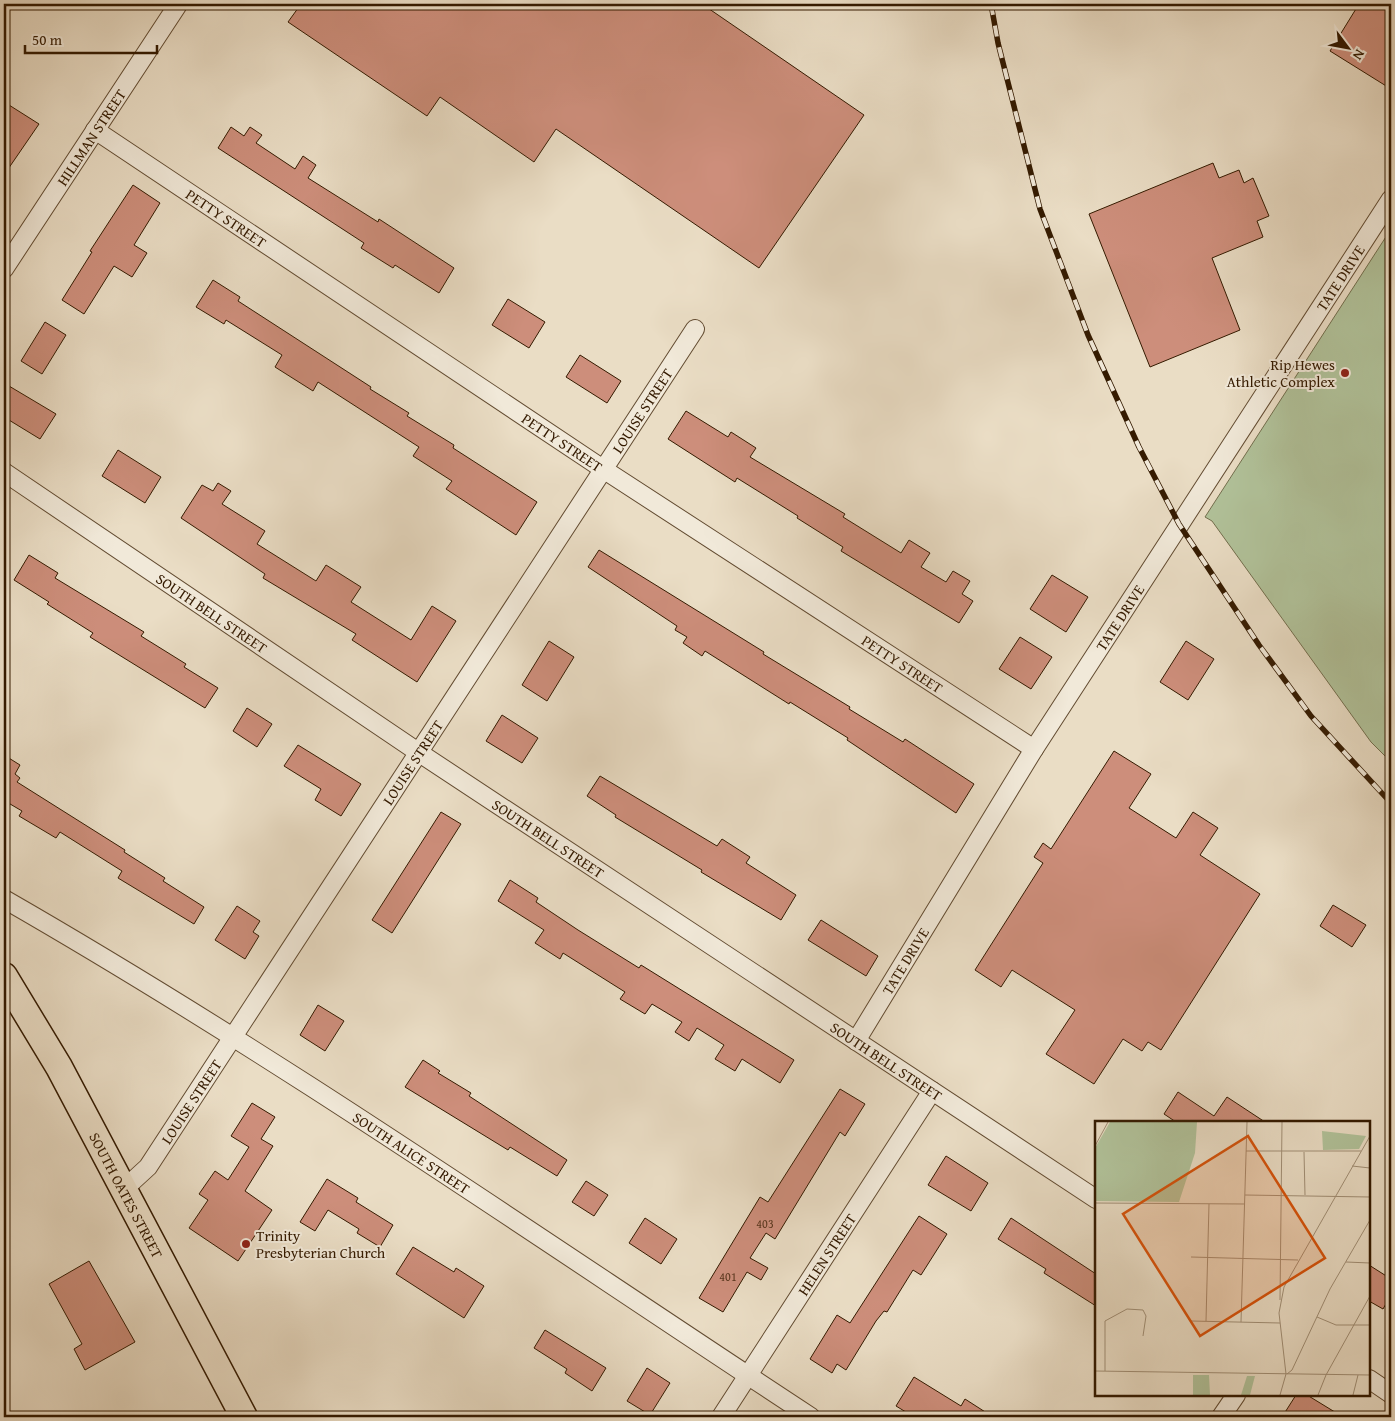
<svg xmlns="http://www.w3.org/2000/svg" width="1395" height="1421" font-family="'Gentium Book Plus',serif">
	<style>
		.green { fill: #b1c29a; stroke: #726e4d }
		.building { fill: #cd8e7b; stroke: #341a00 }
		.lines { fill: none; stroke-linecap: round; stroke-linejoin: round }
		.minor-casing { stroke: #624b31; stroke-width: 20 }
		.primary-casing { stroke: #341a00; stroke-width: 29 }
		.minor { stroke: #f1e9d9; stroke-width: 18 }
		.primary { stroke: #eaddc5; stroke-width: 26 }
		.rail-casing { stroke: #341a00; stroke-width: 5.5 }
		.rail { stroke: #f1e9d9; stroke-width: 4; stroke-dasharray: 11; stroke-linecap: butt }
		.poi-dot { fill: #8f2418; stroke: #f1e9d9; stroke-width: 2 }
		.labels { text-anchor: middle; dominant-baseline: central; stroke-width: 4; stroke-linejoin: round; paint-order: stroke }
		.number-label { font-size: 12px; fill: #5a371f }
		.street-label { font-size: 15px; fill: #341a00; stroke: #f1e9d9 }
		.poi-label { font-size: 15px; fill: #341a00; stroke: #f1e9d9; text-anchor: end }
		.inset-road { fill: none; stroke: #a18f76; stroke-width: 1 }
		.view { fill: #d6530b; fill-opacity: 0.15; stroke: #d6530b; stroke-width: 2.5 }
		.inset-edge { fill: none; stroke: #341a00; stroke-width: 2.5 }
	</style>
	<rect width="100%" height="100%" fill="#eaddc5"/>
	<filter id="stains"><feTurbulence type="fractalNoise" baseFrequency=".004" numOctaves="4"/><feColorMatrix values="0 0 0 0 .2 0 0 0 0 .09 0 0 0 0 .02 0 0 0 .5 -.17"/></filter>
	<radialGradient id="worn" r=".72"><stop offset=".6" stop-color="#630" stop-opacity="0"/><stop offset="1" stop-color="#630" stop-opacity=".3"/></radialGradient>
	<path class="green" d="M1391 229V762L1371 742 1212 521 1205 517Z"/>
	<g class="building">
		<path d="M301 4H702L864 115 759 268 556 129 534 162 440 97 427 116 288 22Z"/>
		<path d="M1359 4H1391V89L1330 51Z"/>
		<path d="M9 105 39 124 4 175V113Z"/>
		<path d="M231 127 244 136 250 127 262 135 256 143 295 169 303 156 316 165 308 178 378 222 379 219 454 268 439 293 395 265 393 268 361 248 364 243 218 148Z"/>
		<path d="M1213 163 1219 178 1239 170 1244 183 1253 178 1269 216 1257 221 1263 237 1212 258 1240 330 1150 367 1089 214Z"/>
		<path d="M133 185 160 203 134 245 147 253 132 277 114 266 84 314 62 300 92 252 90 251Z"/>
		<path d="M213 280 240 297 238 301 371 387 370 389 409 413 407 416 454 445 453 448 537 502 516 535 446 489 452 481 413 456 419 447 318 382 313 391 275 367 282 355 226 320 224 324 196 307Z"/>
		<path d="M508 299 545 322 529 348 492 325Z"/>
		<path d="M45 322 66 335 42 374 21 361Z"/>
		<path d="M580 355 621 381 607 403 566 377Z"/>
		<path d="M9 386 56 414 40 439 4 417V395Z"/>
		<path d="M686 411 728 437 731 432 756 448 750 457 845 514 843 517 901 553 909 540 930 553 921 567 946 582 953 571 970 581 962 594 973 601 959 623 841 551 843 547 797 518 798 516 737 478 735 482 668 439Z"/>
		<path d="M118 450 161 477 145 503 102 476Z"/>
		<path d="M218 483 231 491 222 504 265 531 257 544 316 581 326 565 361 587 351 602 411 640 432 606 456 621 417 682 352 640 356 634 263 578 265 574 181 518 202 485 213 491Z"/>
		<path d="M599 550 764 652 763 654 850 707 849 709 903 742 905 739 974 784 956 813 847 740 848 738 790 702 789 704 705 651 702 656 683 643 687 637 675 630 677 626 588 567Z"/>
		<path d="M29 555 58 573 55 578 144 632 141 636 186 664 184 667 218 688 205 708 90 637 93 633 47 604 49 602 14 580Z"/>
		<path d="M1052 575 1088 597 1066 632 1030 609Z"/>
		<path d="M1020 637 1052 657 1031 689 999 669Z"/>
		<path d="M549 641 574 657 547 701 522 685Z"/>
		<path d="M1186 641 1214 659 1188 700 1160 682Z"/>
		<path d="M247 708 272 724 257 747 233 731Z"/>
		<path d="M502 715 538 738 522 763 486 741Z"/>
		<path d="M298 745 361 784 341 816 315 800 321 789 284 766Z"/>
		<path d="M1114 751 1151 774 1129 808 1176 838 1193 812 1218 828 1200 855 1260 894 1161 1050 1148 1042 1142 1051 1123 1039 1094 1084 1046 1054 1075 1010 1012 970 1001 987 975 970 1043 863 1034 857 1043 843 1051 849Z"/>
		<path d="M4 755 20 765 15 774 20 778 17 782 125 850 124 852 165 878 163 881 204 907 194 924 118 878 122 871 60 832 56 838 19 816 22 811 5 801 4 803Z"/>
		<path d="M600 776 717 846 722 839 750 857 746 863 796 895 781 920 701 872 702 870 615 817 616 815 587 796Z"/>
		<path d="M441 812 461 824 392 933 372 920Z"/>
		<path d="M510 880 538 898 536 902 578 930 639 968 641 965 794 1060 780 1083 742 1059 735 1071 715 1059 724 1045 697 1028 689 1041 675 1032 682 1022 652 1004 645 1014 620 999 625 992 563 953 560 959 535 943 544 930 498 901Z"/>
		<path d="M1333 905 1366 925 1352 947 1320 926Z"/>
		<path d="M237 906 260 921 253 932 259 936 245 959 215 940Z"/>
		<path d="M821 920 878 956 866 976 808 940Z"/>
		<path d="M318 1005 344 1021 325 1051 300 1035Z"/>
		<path d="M423 1060 440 1071 438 1073 471 1093 469 1096 567 1160 557 1176 510 1147 508 1150 405 1087Z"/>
		<path d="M840 1089 865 1104 845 1136 840 1132 775 1239 766 1233 750 1258 768 1268 761 1280 747 1272 723 1312 699 1298 760 1197 768 1202Z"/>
		<path d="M1178 1092 1214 1116 1227 1097 1265 1122H1176L1164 1114Z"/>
		<path d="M252 1103 275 1117 261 1139 273 1146 245 1191 272 1210 238 1261 189 1228 208 1200 199 1194 215 1171 228 1180 249 1147 231 1136Z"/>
		<path d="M946 1156 988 1183 971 1211 928 1185Z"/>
		<path d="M327 1179 358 1198 356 1202 393 1225 380 1247 357 1233 359 1229 328 1210 315 1231 300 1222Z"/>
		<path d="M586 1181 608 1195 594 1216 572 1202Z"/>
		<path d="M919 1216 947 1234 921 1275 913 1270 887 1312 884 1311 876 1321 846 1370 837 1364 832 1373 810 1359 837 1315 850 1323Z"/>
		<path d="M645 1218 677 1239 661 1264 629 1243Z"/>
		<path d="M1011 1218 1096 1274V1306L1044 1273 1046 1269 998 1239Z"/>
		<path d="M413 1247 454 1272 456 1268 484 1286 464 1318 396 1274Z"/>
		<path d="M89 1261 135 1342 85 1370 74 1349 82 1344 49 1284Z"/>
		<path d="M1369 1265 1391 1279V1295L1383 1309 1369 1301Z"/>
		<path d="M545 1330 606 1368 592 1391 565 1373 567 1369 534 1348Z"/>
		<path d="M647 1368 670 1383 650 1415 627 1401Z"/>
		<path d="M914 1377 961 1406 965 1399 993 1417H914L896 1406Z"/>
		<path d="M1296 1395H1307L1343 1417H1282Z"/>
	</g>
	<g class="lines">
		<defs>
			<g id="minor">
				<path id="s1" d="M95 130 603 469 1034 749"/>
				<path id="s2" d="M4 269 177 6"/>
				<path id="s3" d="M4 472 418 752 1096 1199"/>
				<path id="s4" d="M4 899C281 1058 544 1242 811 1417"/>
				<path id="s5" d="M856 1041 1034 749 1391 199"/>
				<path id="s6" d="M124 1189 148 1167 695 329"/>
				<path d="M1369 1379 1391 1394"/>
				<path id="s7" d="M721 1417 932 1091"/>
				<path d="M1221 1417 1236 1395"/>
			</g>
			<g id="primary">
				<path id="s8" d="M4 976 59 1067 244 1417"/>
			</g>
		</defs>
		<use href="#minor" class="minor-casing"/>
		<use href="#primary" class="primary-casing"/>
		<use href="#minor" class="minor"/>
		<use href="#primary" class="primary"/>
		<defs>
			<path id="rail" d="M991 4 998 43 1040 209 1088 335 1139 447 1179 524 1259 645 1311 716 1391 803"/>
		</defs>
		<use href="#rail" class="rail-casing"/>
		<use href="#rail" class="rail"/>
	</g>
	<g class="poi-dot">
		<circle cx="1345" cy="373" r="5"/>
		<circle cx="246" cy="1244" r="5"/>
	</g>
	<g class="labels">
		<g class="number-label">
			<text x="765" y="1223">403</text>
			<text x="728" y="1276">401</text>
		</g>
		<g class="street-label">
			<text stroke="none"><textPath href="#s2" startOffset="158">HILLMAN STREET</textPath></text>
			<text stroke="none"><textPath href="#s1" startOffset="158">PETTY STREET</textPath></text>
			<text stroke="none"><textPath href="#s5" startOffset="904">TATE DRIVE</textPath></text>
			<text stroke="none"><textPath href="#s6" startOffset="936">LOUISE STREET</textPath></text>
			<text stroke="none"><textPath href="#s1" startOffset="562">PETTY STREET</textPath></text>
			<text stroke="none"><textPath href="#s3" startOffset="251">SOUTH BELL STREET</textPath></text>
			<text stroke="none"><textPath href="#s5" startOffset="499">TATE DRIVE</textPath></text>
			<text stroke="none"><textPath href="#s1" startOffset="968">PETTY STREET</textPath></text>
			<text stroke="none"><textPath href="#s6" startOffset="516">LOUISE STREET</textPath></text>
			<text stroke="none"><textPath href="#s3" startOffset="656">SOUTH BELL STREET</textPath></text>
			<text stroke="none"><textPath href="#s5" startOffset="94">TATE DRIVE</textPath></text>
			<text stroke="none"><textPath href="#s3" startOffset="1061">SOUTH BELL STREET</textPath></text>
			<text stroke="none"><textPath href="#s6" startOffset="111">LOUISE STREET</textPath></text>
			<text stroke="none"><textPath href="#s4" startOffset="480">SOUTH ALICE STREET</textPath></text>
			<text stroke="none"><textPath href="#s8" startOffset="251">SOUTH OATES STREET</textPath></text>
			<text stroke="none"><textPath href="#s7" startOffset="194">HELEN STREET</textPath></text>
		</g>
		<g class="poi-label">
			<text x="1335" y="364">Rip Hewes<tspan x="1335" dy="17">Athletic Complex</tspan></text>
			<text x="256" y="1235" text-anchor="start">Trinity<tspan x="256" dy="17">Presbyterian Church</tspan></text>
		</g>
	</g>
	<g transform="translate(1095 1121)">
		<rect width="275" height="275" fill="#eaddc5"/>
		<path d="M15 1H102L100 32 84 81 0 80V27ZM227 10 271 15 264 28 228 29ZM98 254H114L115 274H98ZM152 255H160L155 274H146Z" fill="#b1c29a"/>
		<path class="inset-road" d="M0 25 13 1M151 30H266M209 31 210 74M257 45 275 47M150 74 275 76M0 82 150 83M96 136 203 139M251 141 275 142M185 179 187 1M222 196 241 204H275M96 200 185 202M111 200 114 83M146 201 152 1M0 250 275 254M10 250V200L32 188 48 189 51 195 48 215M192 253 197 249 235 168 275 99M185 274 191 253 184 192 189 166 275 15M223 274 231 254 275 175M258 274 263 254"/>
		<path class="view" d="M153 15 230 137 105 215 28 93Z"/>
		<rect width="275" height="275" class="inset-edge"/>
	</g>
	<rect width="1395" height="1421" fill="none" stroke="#eaddc5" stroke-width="20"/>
	<rect x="5" y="5" width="1385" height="1411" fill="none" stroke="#341a00" stroke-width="2.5"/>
	<rect x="10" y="10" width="1375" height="1401" fill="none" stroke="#341a00"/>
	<g transform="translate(1348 48) rotate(122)" stroke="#f1e9d9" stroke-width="4" paint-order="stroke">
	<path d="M0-4L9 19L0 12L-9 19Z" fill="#341a00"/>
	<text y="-8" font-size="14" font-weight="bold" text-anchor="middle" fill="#341a00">N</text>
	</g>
	<path d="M25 45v8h132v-8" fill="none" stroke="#341a00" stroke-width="2.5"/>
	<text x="32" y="45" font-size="15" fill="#341a00" stroke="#f1e9d9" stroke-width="4" paint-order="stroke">50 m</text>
	<rect width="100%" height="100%" filter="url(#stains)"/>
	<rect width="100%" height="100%" fill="url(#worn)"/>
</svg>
